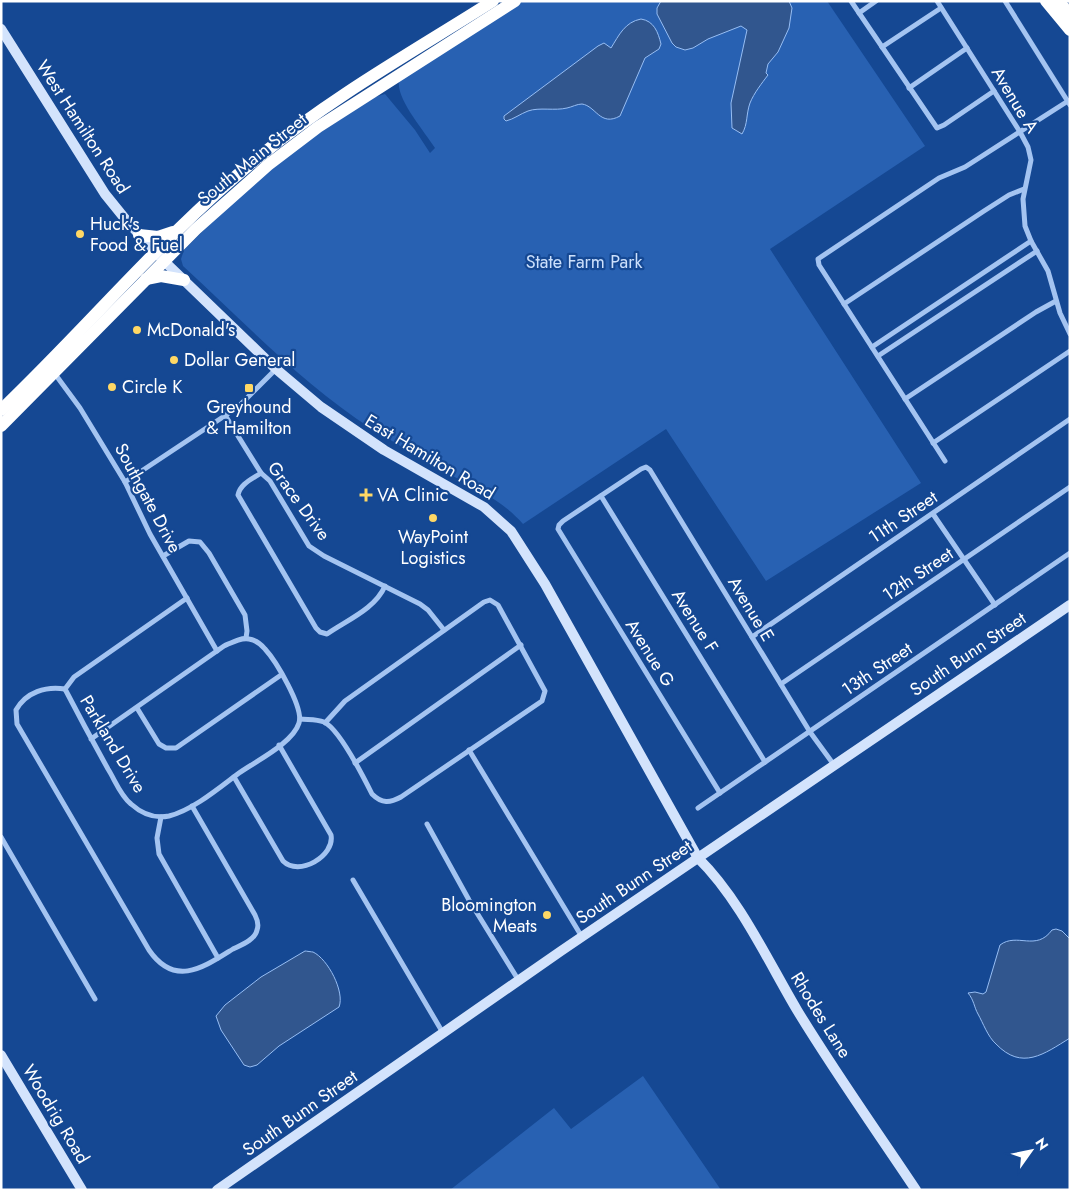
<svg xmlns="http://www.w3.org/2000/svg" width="1071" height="1191" font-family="Jost,sans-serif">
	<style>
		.green { fill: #2861b2 }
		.water { fill: #31568e; stroke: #97bef4 }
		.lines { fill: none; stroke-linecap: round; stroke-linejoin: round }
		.street { stroke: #a4c4f1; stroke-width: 5 }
		.secondary { stroke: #d3e3fc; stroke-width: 10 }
		.highway { stroke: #fff; stroke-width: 12 }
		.poi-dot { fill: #ffd865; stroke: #154893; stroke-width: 2 }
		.labels { text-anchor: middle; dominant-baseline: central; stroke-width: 4.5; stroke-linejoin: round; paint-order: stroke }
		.street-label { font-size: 18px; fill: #fff; stroke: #154893 }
		.poi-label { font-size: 18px; fill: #fff; stroke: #154893; text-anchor: start }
		.park-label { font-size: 18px; fill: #cce0fc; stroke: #154893 }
	</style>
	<rect width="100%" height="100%" fill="#154893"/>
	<g class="green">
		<path d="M522 1H827L925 146 770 249 921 483 766 581 666 429 523 524C503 501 477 489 451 475 425 460 398 445 372 429 302 384 244 322 183 266L181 259 184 250 237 197 307 141 375 97 385 94 415 130 430 153 435 148C425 132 396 99 399 81Z"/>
		<path d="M643 1076 721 1190H450L554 1108 571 1129Z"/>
	</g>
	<g class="water">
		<path d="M661 1H789L792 8 789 28 778 52 768 64 766 73 768 75C762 83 754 93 750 103 746 114 748 124 742 134L732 128 731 103 747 30 741 26 708 39 693 48 685 50 676 47 672 43 657 14V8Z"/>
		<path d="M641 19C654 21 658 32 661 44L659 49 645 58 620 116C600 127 596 106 582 104 577 104 572 107 567 108 555 111 539 107 528 111 520 114 514 119 506 121L504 119V116L598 46 604 43 611 48C619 35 625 22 641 19Z"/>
		<path d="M1056 929 1062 931 1070 939V1038C1044 1054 1022 1071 996 1044 988 1037 983 1023 978 1014 974 1007 974 1000 968 993L975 992 983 994 986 992 1000 945C1017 932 1036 952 1052 930Z"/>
		<path d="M305 951C306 951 312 952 313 952 328 959 345 992 339 1007L279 1046 257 1065 250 1067 244 1065 221 1030 216 1016 225 1005 261 977Z"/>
	</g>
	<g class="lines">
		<g class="street">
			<path d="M851 1 937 128 944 125 994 91"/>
			<path d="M937 1 1020 132 1028 147 1031 160 1023 199 1025 226 1031 241 1048 271 1060 313 1070 334"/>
			<path d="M1005 1 1070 105"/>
			<path d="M859 13 876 1"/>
			<path d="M882 47 941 8"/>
			<path d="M909 88 967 48"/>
			<path d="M844 304 984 211 1009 195 1024 189"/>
			<path d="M872 347 1031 241"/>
			<path d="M878 356 1037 251"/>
			<path d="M55 374 80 408 125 482 150 534 217 651"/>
			<path d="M905 399 1036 312 1056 301"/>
			<path d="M225 415 261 473 270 481 309 546 324 556 420 604 428 610 444 630"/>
			<path d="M933 443 1070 351"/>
			<path d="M945 461 819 265 818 259 939 178 965 167 1068 101"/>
			<path d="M261 473C252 479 240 484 238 495L316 628 320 632 327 634C347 620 375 609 385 586"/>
			<path d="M125 482 238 407 276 369"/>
			<path d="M601 496 765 762"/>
			<path d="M933 514 995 605"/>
			<path d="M163 556 189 541 200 542 209 553 245 615 247 631 246 638"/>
			<path d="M752 637 1070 419"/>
			<path d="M781 684 1070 487"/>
			<path d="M65 689C79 716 93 742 108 769 115 780 120 795 131 804 141 813 154 819 169 816 193 810 219 788 239 773 256 761 293 743 299 723 304 708 276 661 265 649 261 644 255 640 249 639 241 637 231 643 224 646L91 739"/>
			<path d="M65 689C46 686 26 692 16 710L17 724 149 950C175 988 204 967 233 949 241 945 255 940 257 930 259 925 257 919 255 915L192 806"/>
			<path d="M65 689 74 677 187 598"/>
			<path d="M137 708 159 744 166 748H176L281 675"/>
			<path d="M300 719C308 720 316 719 324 722 339 729 364 778 372 794 382 804 390 803 401 797L542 701 545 691 498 605 490 600 484 602 345 701 325 723"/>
			<path d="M469 750 582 937"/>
			<path d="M355 763 521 645"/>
			<path d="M234 777 283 861C299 877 335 856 331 835L279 745"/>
			<path d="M720 793 558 529 559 525 563 521 641 469 646 467 650 470 810 732 834 765"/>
			<path d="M698 808 1070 553"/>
			<path d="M161 817 157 838 159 854 218 958"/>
			<path d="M427 824 469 900 519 981"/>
			<path d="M1 837 95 999"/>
			<path d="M353 880 443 1033"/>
		</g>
		<g class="secondary">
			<path d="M1 29 105 194 126 220 164 261 276 369 321 407 384 450 484 507 511 531 545 584 698 858C739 898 768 961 797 1010 834 1071 876 1130 916 1190"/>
			<path d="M1 1055 82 1190"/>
			<path d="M217 1190 561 951 1070 605"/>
		</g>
		<g class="highway">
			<path d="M1046 1 1070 30"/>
			<path d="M1059 1 1070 16"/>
			<path d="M139 235 158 237 173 232"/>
			<path d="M146 279 161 276 184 280"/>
			<path d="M1 410C89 326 166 232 260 156 332 97 414 51 493 1"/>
			<path d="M1 426 196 229 268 165 318 127 515 1"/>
		</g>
	</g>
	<g class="poi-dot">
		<circle cx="80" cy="234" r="5"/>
		<circle cx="137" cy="330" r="5"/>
		<circle cx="174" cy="360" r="5"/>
		<circle cx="112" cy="387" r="5"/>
		<rect x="244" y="383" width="10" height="10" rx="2.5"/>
		<path d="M363.5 487.5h5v5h5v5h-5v5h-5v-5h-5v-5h5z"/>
		<circle cx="433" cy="518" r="5"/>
		<circle cx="547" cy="915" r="5"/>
	</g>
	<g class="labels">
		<g class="street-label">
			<text transform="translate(1015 100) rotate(59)">Avenue A</text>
			<text transform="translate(83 127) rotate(57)">West Hamilton Road</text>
			<text transform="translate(252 159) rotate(-39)">South Main Street</text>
			<text transform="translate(430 457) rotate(31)">East Hamilton Road</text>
			<text transform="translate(148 498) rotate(62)">Southgate Drive</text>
			<text transform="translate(299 501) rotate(54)">Grace Drive</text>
			<text transform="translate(903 517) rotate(-34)">11th Street</text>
			<text transform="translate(918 574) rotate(-34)">12th Street</text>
			<text transform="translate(751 609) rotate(59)">Avenue E</text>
			<text transform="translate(695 621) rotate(58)">Avenue F</text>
			<text transform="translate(650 653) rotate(58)">Avenue G</text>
			<text transform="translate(968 654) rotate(-34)">South Bunn Street</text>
			<text transform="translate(877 669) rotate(-34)">13th Street</text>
			<text transform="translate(113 744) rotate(59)">Parkland Drive</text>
			<text transform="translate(634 882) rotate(-34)">South Bunn Street</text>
			<text transform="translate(821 1015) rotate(58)">Rhodes Lane</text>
			<text transform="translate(300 1113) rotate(-35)">South Bunn Street</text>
			<text transform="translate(56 1114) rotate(59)">Woodrig Road</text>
		</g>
		<g class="poi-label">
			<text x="90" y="224">Huck's<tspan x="90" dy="21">Food &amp; Fuel</tspan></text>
			<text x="147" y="330">McDonald's</text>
			<text x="184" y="360">Dollar General</text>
			<text x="122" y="387">Circle K</text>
			<text x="249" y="407" text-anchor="middle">Greyhound<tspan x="249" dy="21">&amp; Hamilton</tspan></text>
			<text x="377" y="495">VA Clinic</text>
			<text x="433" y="537" text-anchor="middle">WayPoint<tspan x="433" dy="21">Logistics</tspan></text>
			<text x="537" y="905" text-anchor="end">Bloomington<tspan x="537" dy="21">Meats</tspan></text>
		</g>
		<g class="park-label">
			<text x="584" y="262">State Farm Park</text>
		</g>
	</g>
	<rect width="1071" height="1191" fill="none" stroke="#ffffff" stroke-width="5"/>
	<g transform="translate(1031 1151) rotate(57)" stroke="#154893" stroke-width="4" paint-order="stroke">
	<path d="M0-4L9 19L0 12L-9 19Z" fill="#ffffff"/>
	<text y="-8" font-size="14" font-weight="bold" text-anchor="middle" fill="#ffffff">N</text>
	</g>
</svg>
